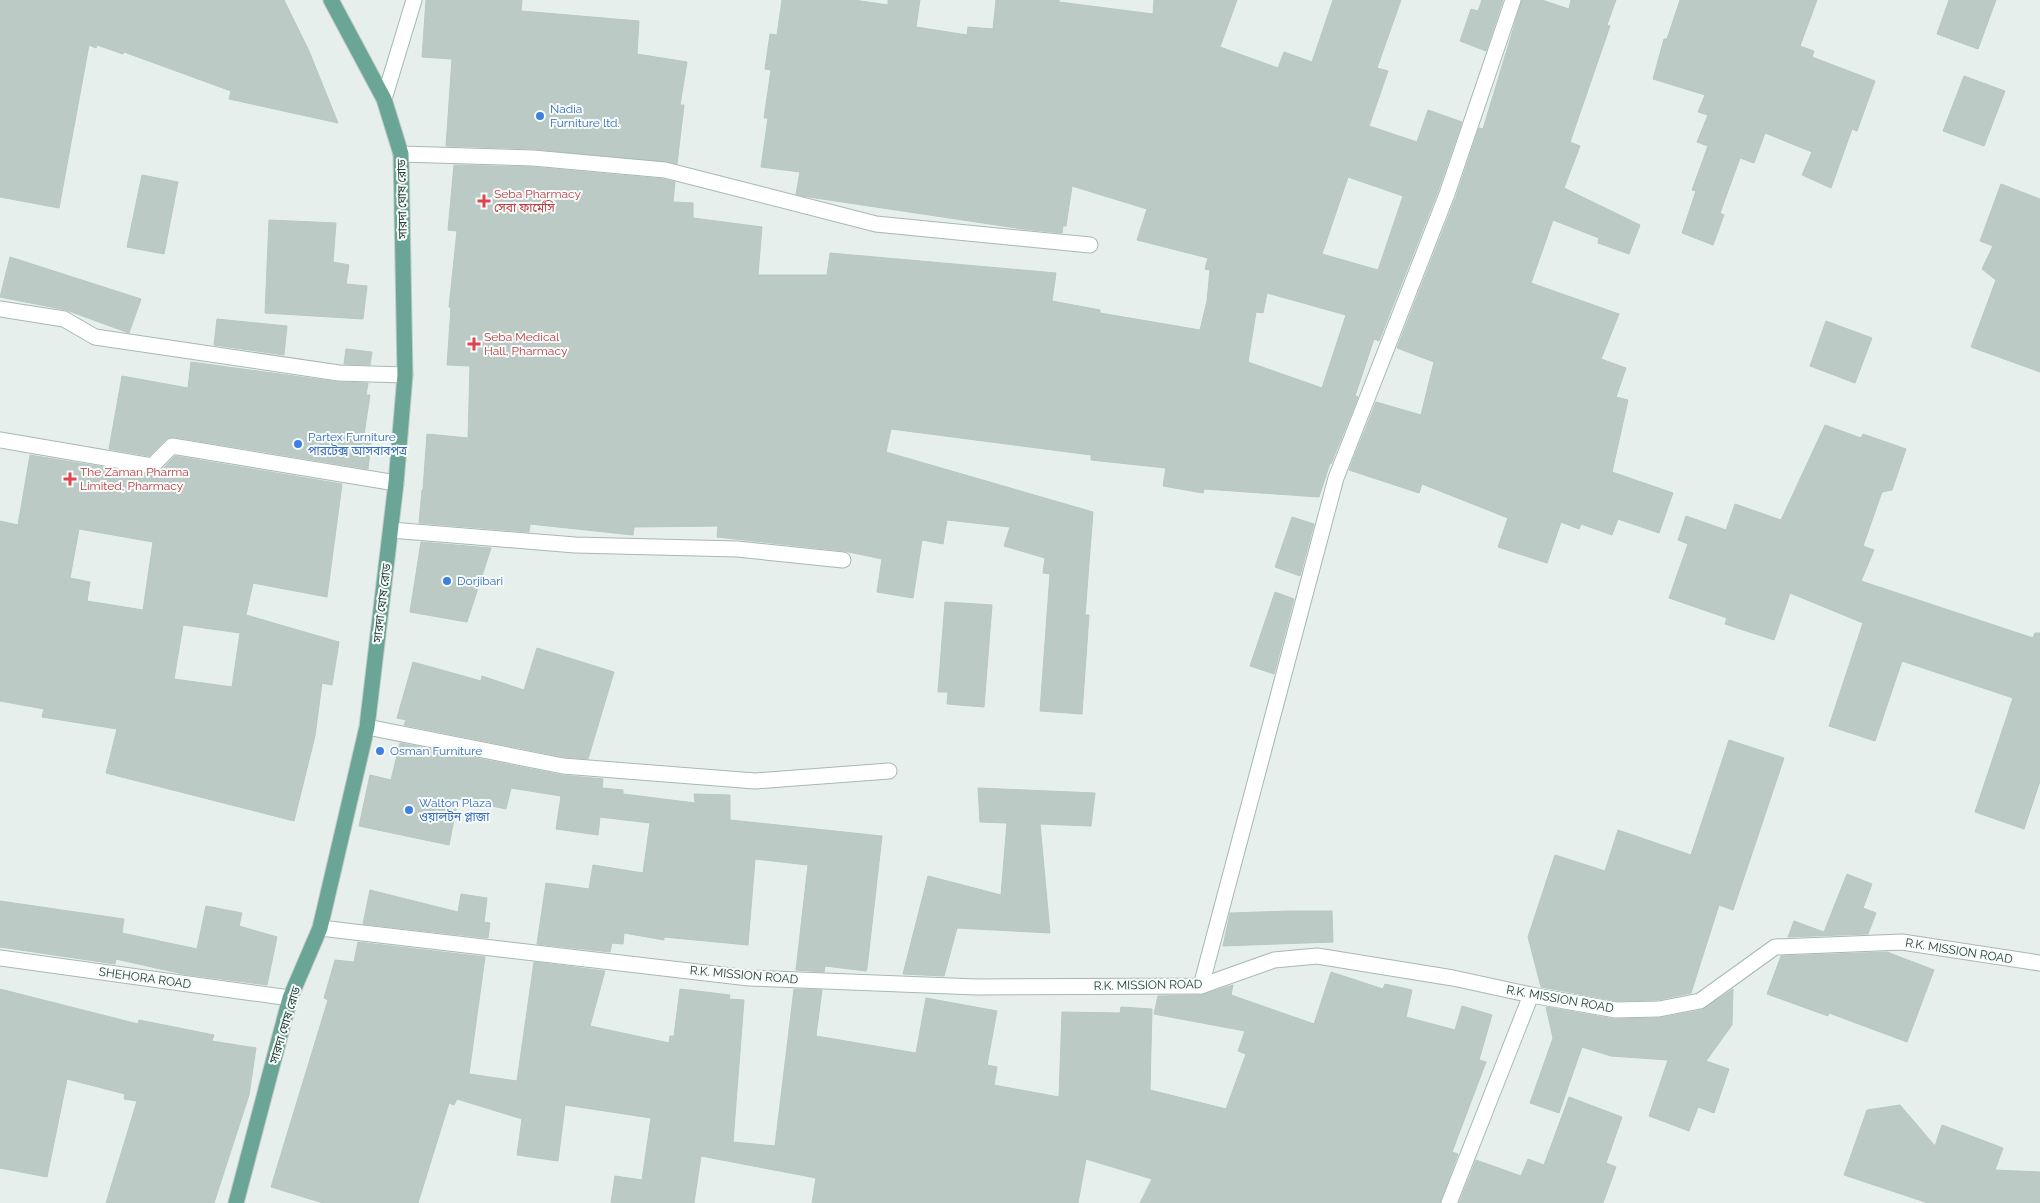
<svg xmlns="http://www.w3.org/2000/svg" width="2040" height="1203" font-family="Raleway,'Noto Sans Bengali',sans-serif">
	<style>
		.building { fill: #bbcac4; stroke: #b8c9c2; fill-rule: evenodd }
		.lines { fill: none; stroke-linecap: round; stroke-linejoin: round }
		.minor-casing { stroke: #a8b8b2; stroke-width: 17 }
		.major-casing { stroke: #c2cac8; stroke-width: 17 }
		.minor { stroke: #fff; stroke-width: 15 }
		.major { stroke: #6aa596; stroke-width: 15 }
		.shop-dot { fill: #3f7fe0; stroke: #f7fbf9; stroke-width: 2 }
		.health-dot { fill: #e0444e; stroke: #f7fbf9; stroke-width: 2 }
		.labels { text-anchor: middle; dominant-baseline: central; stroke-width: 4; stroke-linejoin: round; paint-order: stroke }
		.shop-label { font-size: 12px; fill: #366cbe; stroke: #f7fbf9; text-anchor: start }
		.health-label { font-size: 12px; fill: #be3a42; stroke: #f7fbf9; text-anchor: start }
		.street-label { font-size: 12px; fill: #24423a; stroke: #f7fbf9 }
	</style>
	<rect width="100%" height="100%" fill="#e6efeb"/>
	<g class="building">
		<path d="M0 0H284L309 51 338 123 229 99 231 91 124 52 123 54 97 45 96 48 89 45 59 208 0 197Z"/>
		<path d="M426 0H522L521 11 639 21 637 54 687 62 680 105H684L677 164 534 149 446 146 452 59 422 57Z"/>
		<path d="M782 0H854L888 5V0H920L916 27 967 35 968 27 993 29 996 0H1059V2L1153 14 1154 0H1237L1220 47 1278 68 1284 52 1312 62 1333 0H1401L1377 68 1388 71 1369 126 1417 142 1428 110 1462 122 1438 191 1379 341 1374 339 1355 396 1358 397 1331 464 1330 463 1319 497 1204 489 1203 493 1163 486 1166 468 1091 460V455L891 429 886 452 1093 512 1085 615H1089L1082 714 1040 711 1050 574 1043 573 1045 558 1004 546 1010 527 947 520 943 544 922 540 913 598 877 592 882 559 844 551 717 537 718 526 634 527 633 535 530 524 529 532 419 523 422 490H423L427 434 468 438 470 366 447 365 451 308 449 307 457 231 448 230 454 165 532 167 663 179 675 182 673 202 693 203V218L762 227 758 275H827L830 253 1056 273 1052 301 1100 310V313L1200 330 1207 301 1210 270 1205 269 1208 258 1137 240 1147 209 1072 186 1066 226H1063L1062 233 1023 229 802 196 796 194 800 172 761 167 768 118H764L771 70 765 69 770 34 777 35ZM1348 177 1403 196 1378 270 1322 254ZM1267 293 1346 315 1322 388 1248 362 1256 312 1263 313Z"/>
		<path d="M1482 0H1503L1486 51 1460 41 1471 9 1478 11Z"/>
		<path d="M1522 0H1542L1569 9 1571 0H1616L1607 25 1610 26 1570 142 1580 146 1564 188 1640 225 1629 254 1598 243 1599 238 1553 220 1531 283 1619 314 1601 359 1626 368 1616 397 1628 400 1612 472 1673 493 1659 533 1618 519 1612 535 1581 524 1579 529 1561 522 1547 563 1498 547 1508 518 1422 484 1419 493 1349 470 1376 402 1421 415 1434 362 1397 348 1456 197 1479 128 1483 129Z"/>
		<path d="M1680 0H1817L1800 46 1814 51 1812 57 1875 81 1857 131 1852 129 1831 188 1802 175 1812 152 1765 133 1754 163 1740 158 1720 213 1724 215 1713 245 1682 233 1696 191 1692 190 1708 146 1697 142 1708 115 1698 112 1705 95 1653 79 1664 39H1667Z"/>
		<path d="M1949 0H1996L1978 49 1937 34Z"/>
		<path d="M1964 76 2005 91 1984 146 1943 131Z"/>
		<path d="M142 175 178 182 164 254 127 247Z"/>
		<path d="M2001 184 2040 199V372L1971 347 1996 280 1982 269 1993 246 1980 241Z"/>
		<path d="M269 220 336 223 333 262 349 265 346 284 367 286 363 319 265 313Z"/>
		<path d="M10 257 141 299 129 333 66 310 0 297Z"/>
		<path d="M217 319 287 326 284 355 214 345Z"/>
		<path d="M1826 321 1872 338 1855 383 1810 366Z"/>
		<path d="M346 349 372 352 370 365 344 364Z"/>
		<path d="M191 362 338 382 368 383 366 395H370L363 441 371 443 368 469 174 437 166 439 149 456 109 449 122 376 188 388Z"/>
		<path d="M1825 425 1861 438 1863 434 1906 449 1892 490 1882 492 1863 546 1874 550 1861 581 2033 638 2035 633H2040V781L2024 829 1975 812 2013 698 1902 661 1875 741 1829 726 1863 623 1790 593 1774 640 1725 624 1727 618 1669 598 1688 544 1678 540 1686 516 1726 530 1735 504 1781 520Z"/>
		<path d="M30 455 151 475 159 473 175 456 342 484 327 597 253 583 246 615 339 642 332 685 322 683 315 736 294 821 106 773 117 729 42 717 44 709 0 701V521L18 525ZM79 529 153 542 143 610 87 601 90 582 70 578ZM183 625 240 633 232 687 174 679Z"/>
		<path d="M1292 517 1314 524 1300 576 1275 567Z"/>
		<path d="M421 542 491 548 467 622 410 612Z"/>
		<path d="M1275 592 1294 599 1274 674 1250 666Z"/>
		<path d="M945 602 992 605 984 707 947 704 948 692H938Z"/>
		<path d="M537 648 614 672 588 759 564 757 404 725 406 720 397 718 413 662 481 681 482 676 524 690Z"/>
		<path d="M1729 740 1784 758 1733 910 1719 905 1691 993 1658 1000 1617 1001 1541 987 1528 937 1555 855 1605 871 1618 830 1691 855Z"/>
		<path d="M400 743 561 775 603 779 602 788 623 790V794L695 803 694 794 730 795V820L882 836 867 968 866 971 825 966 824 972 796 970 808 865 755 859 748 945 664 937V940L624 933 623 944 612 943 610 952 537 944 546 883 589 889 593 865 643 873 650 823 600 817 598 835 556 829 561 796 511 788 506 809 458 799 449 845 359 826 370 775 391 780Z"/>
		<path d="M978 788 1095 793 1091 826 1040 824 1050 933 957 928 944 976 903 974 928 876 1001 895 1007 823 980 822Z"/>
		<path d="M1847 874 1872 884 1863 908 1876 913 1868 934 1788 937 1794 921 1824 932Z"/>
		<path d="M370 890 458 912 461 894 487 898 484 922 490 923 488 938 363 924Z"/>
		<path d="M0 901 124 919 122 933 197 949 206 906 242 913 239 926 277 937 267 985 183 974 116 959 115 964 0 947Z"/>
		<path d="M1291 911H1332L1333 942 1223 946 1230 913Z"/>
		<path d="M358 942 485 957 469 1074 517 1081 534 962 605 971 590 1026 669 1043 670 1036H674L680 989 730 995 729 999 744 1000 733 1142 775 1146 794 989 822 990 816 1036 916 1053 926 998 997 1011 987 1065 997 1067 994 1085 1059 1097 1062 1012 1120 1013 1121 1007 1152 1009 1150 1090 1226 1109 1246 1054 1238 1051 1245 1031 1154 1014 1158 996 1201 995 1233 985 1231 995 1314 1024 1331 972 1383 989 1385 984 1412 990 1406 1017 1455 1030 1462 1006 1492 1015 1479 1060 1486 1062 1452 1152 1458 1154 1440 1203H1140L1152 1179 1086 1159 1078 1203H812L816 1178 701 1156 694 1203H611L615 1176 642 1180 651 1118 565 1105 558 1161 517 1155 522 1119 457 1099 454 1105 449 1103 418 1203H323L271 1187 328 1000 324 998 335 960 354 962Z"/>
		<path d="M1887 952 1934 970 1907 1042 1829 1013 1828 1016 1767 994 1781 956Z"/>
		<path d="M0 989 138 1024 139 1020 214 1035 212 1041 256 1048 249 1095 214 1203H106L137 1101 124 1099 125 1094 67 1079 47 1177 0 1168Z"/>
		<path d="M1733 989 1732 1025 1706 1061 1729 1069 1714 1113 1698 1107 1689 1131 1649 1116 1668 1060 1611 1056 1582 1047 1559 1113 1530 1103 1553 1038 1546 1007 1614 1019 1659 1018 1702 1010Z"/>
		<path d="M1569 1097 1622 1117 1606 1163 1616 1167 1603 1203H1459L1476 1160 1521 1176 1528 1159 1544 1165Z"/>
		<path d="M1900 1105 1935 1146 1942 1125 2003 1148 1995 1170 2040 1172V1203H1928L1844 1175 1867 1110Z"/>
	</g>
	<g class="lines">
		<defs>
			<g id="minor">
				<path d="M384 99 414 0"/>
				<path d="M401 154 533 158 665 170 876 224 1090 245"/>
				<path d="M0 309 64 319 95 337 339 373 405 375"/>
				<path d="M0 440 152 466 172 446 396 483"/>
				<path d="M391 530 575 545 737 549 843 560"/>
				<path d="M367 727 563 766 755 781 889 771"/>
				<path d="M320 928 749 978 976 987 1201 986 1274 960 1317 956 1453 978 1531 995 1616 1010 1659 1009 1700 1001 1775 947 1902 942 2040 963"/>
				<path d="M0 958 290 998"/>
				<path d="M1201 986 1336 478 1447 194 1513 0"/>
				<path d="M1449 1203 1531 995"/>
			</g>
			<path id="major" d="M236 1203 290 998 320 928 367 727 396 483 405 375 401 154 384 99 331 0"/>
		</defs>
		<use href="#minor" class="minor-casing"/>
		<use href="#major" class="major-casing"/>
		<use href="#minor" class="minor"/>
		<use href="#major" class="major"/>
	</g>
	<g class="shop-dot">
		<circle cx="540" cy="116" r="5"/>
		<circle cx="298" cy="444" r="5"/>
		<circle cx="447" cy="581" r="5"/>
		<circle cx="380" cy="751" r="5"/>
		<circle cx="409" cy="810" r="5"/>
	</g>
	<g class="health-dot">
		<path d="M481.5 193.5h5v5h5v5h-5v5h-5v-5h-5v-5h5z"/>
		<path d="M471.5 336.5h5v5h5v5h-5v5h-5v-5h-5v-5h5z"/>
		<path d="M67.5 471.5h5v5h5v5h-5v5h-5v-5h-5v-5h5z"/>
	</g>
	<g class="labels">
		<g class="shop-label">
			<text x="550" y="109">Nadia<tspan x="550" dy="14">Furniture ltd.</tspan></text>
			<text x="308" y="437">Partex Furniture<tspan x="308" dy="14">পারটেক্স আসবাবপত্র</tspan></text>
			<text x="457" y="581">Dorjibari</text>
			<text x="390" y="751">Osman Furniture</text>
			<text x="419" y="803">Walton Plaza<tspan x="419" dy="14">ওয়ালটন প্লাজা</tspan></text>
		</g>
		<g class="health-label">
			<text x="494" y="194">Seba Pharmacy<tspan x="494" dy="14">সেবা ফার্মেসি</tspan></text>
			<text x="484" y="337">Seba Medical<tspan x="484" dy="14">Hall, Pharmacy</tspan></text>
			<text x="80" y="472">The Zaman Pharma<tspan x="80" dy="14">Limited, Pharmacy</tspan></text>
		</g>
		<g class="street-label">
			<text transform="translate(402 199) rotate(-91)">সারদা ঘোষ রোড</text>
			<text transform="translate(382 603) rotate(-83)">সারদা ঘোষ রোড</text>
			<text transform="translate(1959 951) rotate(9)">R.K. MISSION ROAD</text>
			<text transform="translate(744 975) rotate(5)">R.K. MISSION ROAD</text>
			<text transform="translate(145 978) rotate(8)">SHEHORA ROAD</text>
			<text transform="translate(1148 985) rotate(-1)">R.K. MISSION ROAD</text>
			<text transform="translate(1560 999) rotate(10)">R.K. MISSION ROAD</text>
			<text transform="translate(285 1025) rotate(-73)">সারদা ঘোষ রোড</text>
		</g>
	</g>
</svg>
